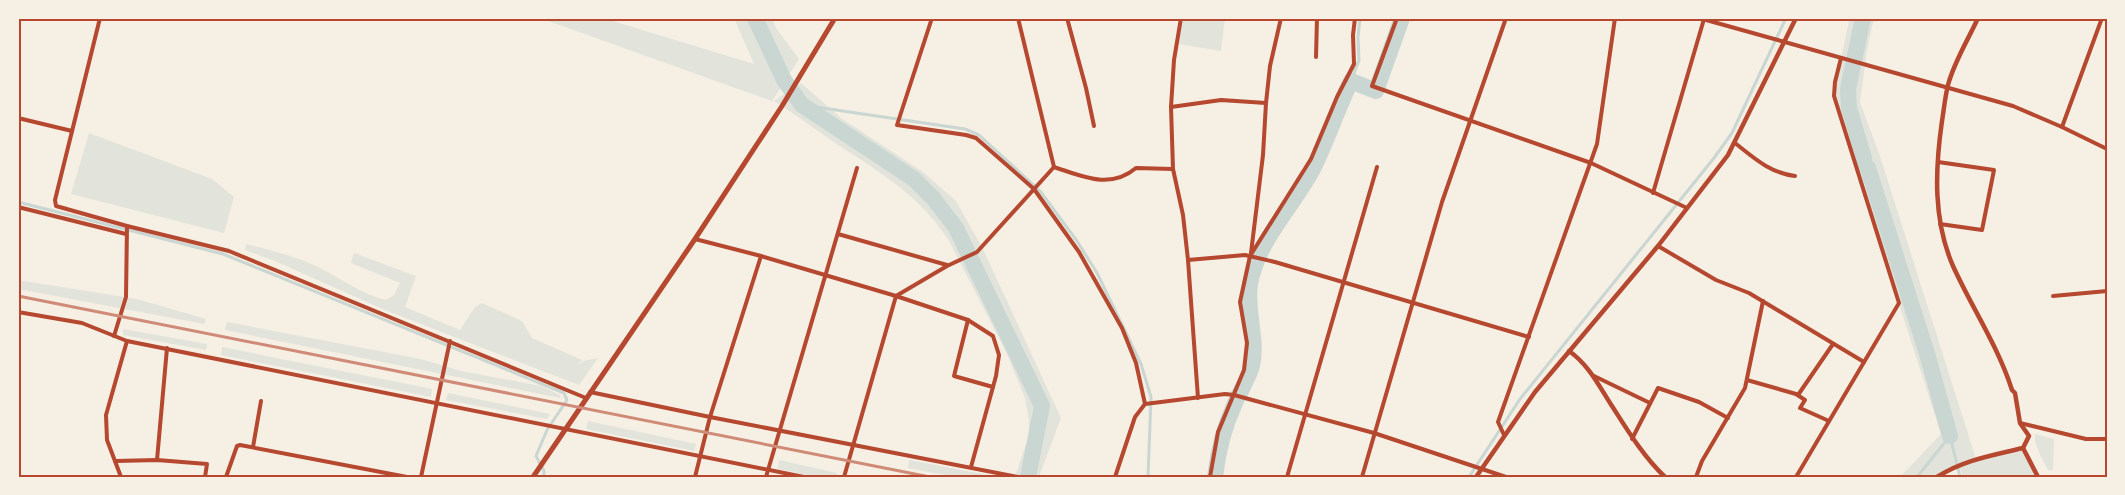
<svg xmlns="http://www.w3.org/2000/svg" width="2125" height="495" font-family="'Roboto Condensed',sans-serif">
	<style>
		.green { fill: #e2e4dc }
		.lines { fill: none; stroke-linecap: round; stroke-linejoin: round }
		.stream { stroke: #c9d6d2; stroke-width: 3 }
		.river { stroke: #c9d6d2; stroke-width: 16 }
		.minor { stroke: #b5482f; stroke-width: 4 }
		.tertiary { stroke: #b5482f; stroke-width: 4.5 }
		.secondary { stroke: #b5482f; stroke-width: 5 }
		.rail { stroke: #cf8b77; stroke-width: 3 }
		.neatline { fill: none; stroke: #b5482f; stroke-width: 2 }
	</style>
	<rect width="100%" height="100%" fill="#f6efe4"/>
	<g class="green">
		<path d="M540 18H603L754 64 734 18H772L776 28 799 59 772 101Z"/>
		<path d="M1182 18H1225L1221 51 1179 44Z"/>
		<path d="M1835 18H1874L1867 50 1860 102 1880 156 1976 459 2023 448 2037 477H1963L1959 466 1945 473 1947 477H1900L1941 434 1879 242 1834 92 1849 21Z"/>
		<path d="M801 83 841 118 923 172 956 201 983 249 1061 418 1039 477H1015L1029 435V420L1025 398 1007 354 949 241C921 196 878 171 835 143 815 129 795 114 774 101Z"/>
		<path d="M89 133 212 179 234 197 224 233 71 194Z"/>
		<path d="M246 244C270 250 295 256 318 267 341 278 360 294 386 300L394 295 400 283 351 263 354 253 416 276 405 307 460 330 475 307 482 303 522 321 532 338 582 360 577 365 584 361 598 358 579 385 387 311 275 261 245 250Z"/>
		<path d="M18 280 137 299 206 319 204 324 18 289Z"/>
		<path d="M227 322 421 359 461 371 541 386 560 395V398L225 330Z"/>
		<path d="M123 329 207 344 206 350 123 335Z"/>
		<path d="M222 347 432 389 431 397 221 355Z"/>
		<path d="M448 393 550 414 547 419 446 400Z"/>
		<path d="M588 421 696 444 694 451 586 429Z"/>
		<path d="M2035 434 2054 439 2053 470H2048C2042 458 2034 446 2035 434Z"/>
		<path d="M779 460 837 473 836 477H817L778 469Z"/>
		<path d="M909 460 983 474V477H955L908 468Z"/>
	</g>
	<g class="lines">
		<g class="stream">
			<path d="M1351 81 1359 60 1358 37 1360 18"/>
			<path d="M802 105 965 129 979 135 1040 191 1077 241 1097 273 1141 364 1151 397 1148 477"/>
			<path d="M18 202 223 254 564 393 567 400 547 430 536 456 544 471V477"/>
			<path d="M1950 436 1960 477"/>
			<path d="M1469 477 1520 399 1714 158 1732 133 1786 18"/>
			<path d="M1917 477 1950 436"/>
		</g>
		<g class="river">
			<path d="M755 18 784 80 802 105 914 179 933 198 956 228 1042 406 1028 477"/>
			<path d="M1863 18 1848 89 1849 108 1864 158 1863 163 1868 168 1928 357 1950 436"/>
			<path d="M1215 477C1218 450 1224 427 1235 403 1241 390 1248 379 1252 366 1258 339 1246 312 1250 284 1258 240 1292 208 1313 169 1327 141 1337 110 1351 81L1376 91 1402 18"/>
		</g>
		<g class="minor">
			<path d="M100 18 55 200 56 206 127 226 229 251 586 398"/>
			<path d="M932 18 897 125 966 135 976 138 1034 189 1079 252 1122 328 1136 363 1145 404"/>
			<path d="M1018 18 1054 167C1082 176 1110 190 1136 168L1173 169"/>
			<path d="M1067 18 1086 88 1094 126"/>
			<path d="M1181 18 1174 60 1171 107 1173 169 1183 215 1188 260 1198 398"/>
			<path d="M1397 18 1372 86 1591 163 1687 208"/>
			<path d="M1699 18 2013 106 2062 127 2107 149"/>
			<path d="M1316 57 1317 18"/>
			<path d="M1171 107 1221 100 1266 103"/>
			<path d="M18 118 72 131"/>
			<path d="M2062 127 2102 18"/>
			<path d="M1735 143C1754 158 1770 173 1795 176"/>
			<path d="M1938 162 1994 170 1982 230 1940 224"/>
			<path d="M1653 193 1704 19"/>
			<path d="M18 207 126 234"/>
			<path d="M838 234 947 265"/>
			<path d="M695 239 761 256 896 296 968 320 993 336 999 355 996 376 971 467"/>
			<path d="M1658 246 1716 280 1749 293 1864 362"/>
			<path d="M1251 253 1263 155 1266 103 1270 66 1281 18"/>
			<path d="M761 256 710 417 1018 477"/>
			<path d="M1188 260 1245 255 1275 262 1529 337"/>
			<path d="M2053 296 2107 291"/>
			<path d="M18 312 82 323 127 341 804 477"/>
			<path d="M968 320 954 376 993 387"/>
			<path d="M114 336 126 297 127 226"/>
			<path d="M1594 376 1650 403"/>
			<path d="M1747 380 1796 394 1805 400 1800 408 1829 421"/>
			<path d="M590 392 710 417 695 477"/>
			<path d="M1798 395 1833 344"/>
			<path d="M2020 423 2086 439H2107"/>
			<path d="M1504 435 1498 422 1597 144 1615 18"/>
			<path d="M1632 439 1658 388 1699 402 1728 418"/>
			<path d="M253 447 261 401"/>
			<path d="M157 460 167 348"/>
			<path d="M116 461 157 460 207 464 205 477"/>
			<path d="M121 477 107 440 106 415 127 341"/>
			<path d="M226 477 237 446 240 445 407 477"/>
			<path d="M421 477 450 341"/>
			<path d="M766 477 857 168"/>
			<path d="M844 477 896 296 947 266 977 252 1054 167"/>
			<path d="M1115 477 1135 417 1145 404 1225 394 1234 395 1374 433 1506 477"/>
			<path d="M1210 477 1218 432 1244 370 1247 343 1240 302 1250 256 1311 159 1337 97 1354 64 1353 35 1355 18"/>
			<path d="M1287 477 1377 167"/>
			<path d="M1362 477 1442 202 1506 18"/>
			<path d="M1696 477 1702 461 1745 388 1763 301"/>
			<path d="M1796 477 1899 303 1834 96 1835 82 1841 58"/>
		</g>
		<g class="tertiary">
			<path d="M1978 18C1968 40 1954 62 1948 85 1945 97 1944 109 1942 121 1935 170 1933 220 1953 266 1972 308 1998 346 2012 390L2015 393 2020 423 2029 436 2023 448 2038 477"/>
			<path d="M1569 351C1589 365 1599 386 1612 406 1628 431 1643 456 1665 477"/>
			<path d="M1476 477 1535 392 1658 246 1728 155 1796 18"/>
			<path d="M1937 477C1963 460 1994 455 2023 448"/>
		</g>
		<path class="secondary" d="M533 477 695 239 782 106 835 18"/>
		<path class="rail" d="M18 296 930 477"/>
	</g>
	<rect width="2125" height="495" fill="none" stroke="#f6efe4" stroke-width="39"/>
	<rect x="20" y="20" width="2086" height="456" class="neatline"/>
</svg>
